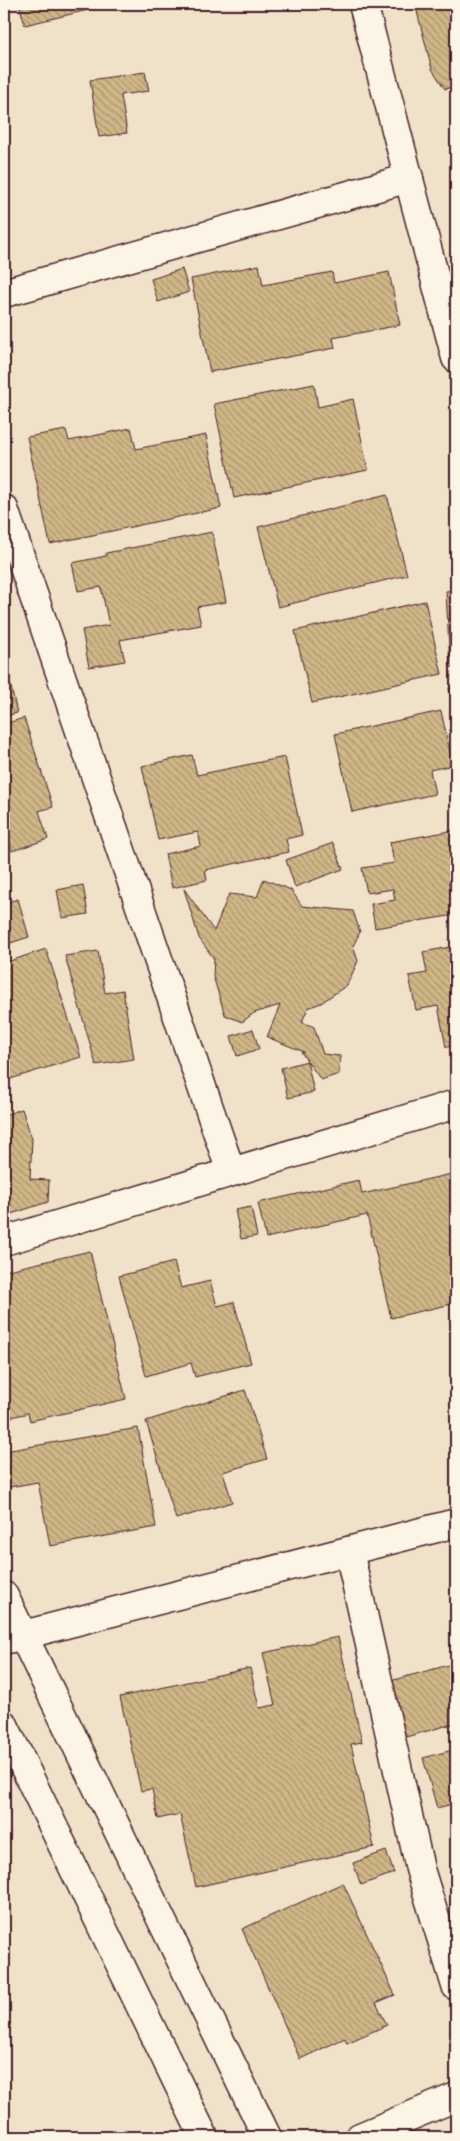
<svg xmlns="http://www.w3.org/2000/svg" width="460" height="2141" font-family="'Architects Daughter',sans-serif">
	<style>
		.building { fill: url(#building-back-hatch); stroke: #4a1f2b }
		.lines { fill: none; stroke-linecap: round; stroke-linejoin: round }
		.minor-casing { stroke: #4a1f2b; stroke-width: 31 }
		.minor { stroke: #fcf5e5; stroke-width: 28 }
	</style>
	<defs>
		<pattern id="building-back-hatch" width="6" height="6" patternUnits="userSpaceOnUse" patternTransform="scale(1.25)"><rect width="6" height="6" fill="#d0b787"/><path d="M-1 5l2 2M0 0l6 6M5-1l2 2" fill="none" stroke="#ab946f"/></pattern>
	</defs>
	<rect width="100%" height="100%" fill="#efe2c9"/>
	<filter id="ink" filterUnits="userSpaceOnUse"><feTurbulence type="fractalNoise" baseFrequency=".02" numOctaves="2"/><feDisplacementMap in="SourceGraphic" scale="10" xChannelSelector="R" yChannelSelector="G"/><feConvolveMatrix kernelMatrix="1 2 1 2 8 2 1 2 1" color-interpolation-filters="sRGB"/></filter>
	<g filter="url(#ink)">
		<g class="building">
			<path d="M19 4H113L25 25Z"/>
			<path d="M415 4H451L456 26V59L453 60 456 72V102L452 87 445 89 432 69Z"/>
			<path d="M145 72 149 91 121 95 127 133 99 137 90 80Z"/>
			<path d="M259 265 263 285 332 272 334 283 389 272 400 325 333 338 335 348 210 372 191 279Z"/>
			<path d="M182 269 189 292 158 302 151 279Z"/>
			<path d="M314 384 318 407 353 399 368 470 234 498 214 404Z"/>
			<path d="M131 428 136 449 206 435 221 508 50 544 27 437 66 430 69 441Z"/>
			<path d="M387 495 407 575 278 607 258 527Z"/>
			<path d="M212 532 226 602 197 607 201 625 120 640 125 661 89 667 82 630 109 625 101 587 78 591 72 563 106 556V553Z"/>
			<path d="M456 590V667H450L446 591Z"/>
			<path d="M425 601 442 674 312 703 295 631Z"/>
			<path d="M8 674 17 713 4 716V675Z"/>
			<path d="M456 687V712H454L449 688Z"/>
			<path d="M441 711 453 765 430 770 435 794 352 812 335 734Z"/>
			<path d="M24 718 53 807 39 811 48 839 12 851 4 825V743H6L4 724Z"/>
			<path d="M192 755 197 775 285 757 302 835 286 839 289 852 205 870 207 880 172 888 165 854 201 846 198 832 158 840 142 766Z"/>
			<path d="M456 830V882L449 883 455 915 375 928 371 904 395 900 393 889 367 893 362 868 394 863 390 842Z"/>
			<path d="M333 843 343 869 295 887 286 860Z"/>
			<path d="M264 879 291 890 302 906 353 911 360 932 353 946 358 961 347 985 321 1003 308 1008 302 1022 314 1027 323 1054 340 1056 339 1074 321 1080 301 1052H304L267 1037 280 1005 254 1013 242 1022 225 1015 213 976 214 959 199 938 184 889 214 931 229 894 257 897Z"/>
			<path d="M83 885 88 914 62 918 57 890Z"/>
			<path d="M18 899 29 937 4 945V903Z"/>
			<path d="M456 946V1045L446 1047 438 1006 416 1010 409 976 427 973 423 952Z"/>
			<path d="M46 949 81 1057 4 1081V963Z"/>
			<path d="M98 951 105 993 123 990 134 1059 96 1065 65 956Z"/>
			<path d="M253 1029 259 1049 237 1056 231 1036Z"/>
			<path d="M307 1061 314 1092 288 1098 281 1068Z"/>
			<path d="M22 1109 32 1139 30 1179 49 1180 48 1202 11 1214 4 1213V1115Z"/>
			<path d="M456 1173V1303L391 1318 367 1215 266 1238 258 1203 359 1180 362 1194Z"/>
			<path d="M251 1207 257 1236 241 1239 235 1210Z"/>
			<path d="M90 1251 126 1399 30 1421 28 1413 4 1419V1271Z"/>
			<path d="M174 1262 181 1288 210 1281 217 1306 234 1302 251 1363 195 1377 191 1363 146 1376 119 1276Z"/>
			<path d="M245 1390 267 1459 223 1472 232 1502 176 1519 146 1421Z"/>
			<path d="M138 1428 156 1527 50 1546 38 1482 4 1488V1446L5 1451Z"/>
			<path d="M338 1637 362 1742 351 1744 374 1847 196 1887 180 1814 158 1819 152 1789 141 1791 120 1697 250 1668 259 1708 275 1705 263 1653Z"/>
			<path d="M456 1663V1723L406 1737 390 1681Z"/>
			<path d="M456 1749V1803L437 1808 423 1758Z"/>
			<path d="M386 1851 394 1873 361 1885 353 1863Z"/>
			<path d="M343 1883 395 1995 376 2003 387 2025 347 2043 345 2038 300 2059 242 1929Z"/>
		</g>
		<g class="lines">
			<defs>
				<g id="minor">
					<path d="M363 4 456 358"/>
					<path d="M4 293 409 178"/>
					<path d="M4 509 231 1172"/>
					<path d="M4 1241 456 1104"/>
					<path d="M349 1551 420 1869 456 1986"/>
					<path d="M4 1596 267 2137"/>
					<path d="M4 1640 456 1523"/>
					<path d="M4 1725 204 2137"/>
					<path d="M360 2137 456 2097"/>
				</g>
			</defs>
			<use href="#minor" class="minor-casing"/>
			<use href="#minor" class="minor"/>
		</g>
	</g>
	<rect width="460" height="2141" fill="none" stroke="#fcf5e5" stroke-width="20"/>
	<rect x="10" y="10" width="440" height="2121" fill="none" stroke="#4a1f2b" stroke-width="2" filter="url(#ink)"/>
</svg>
